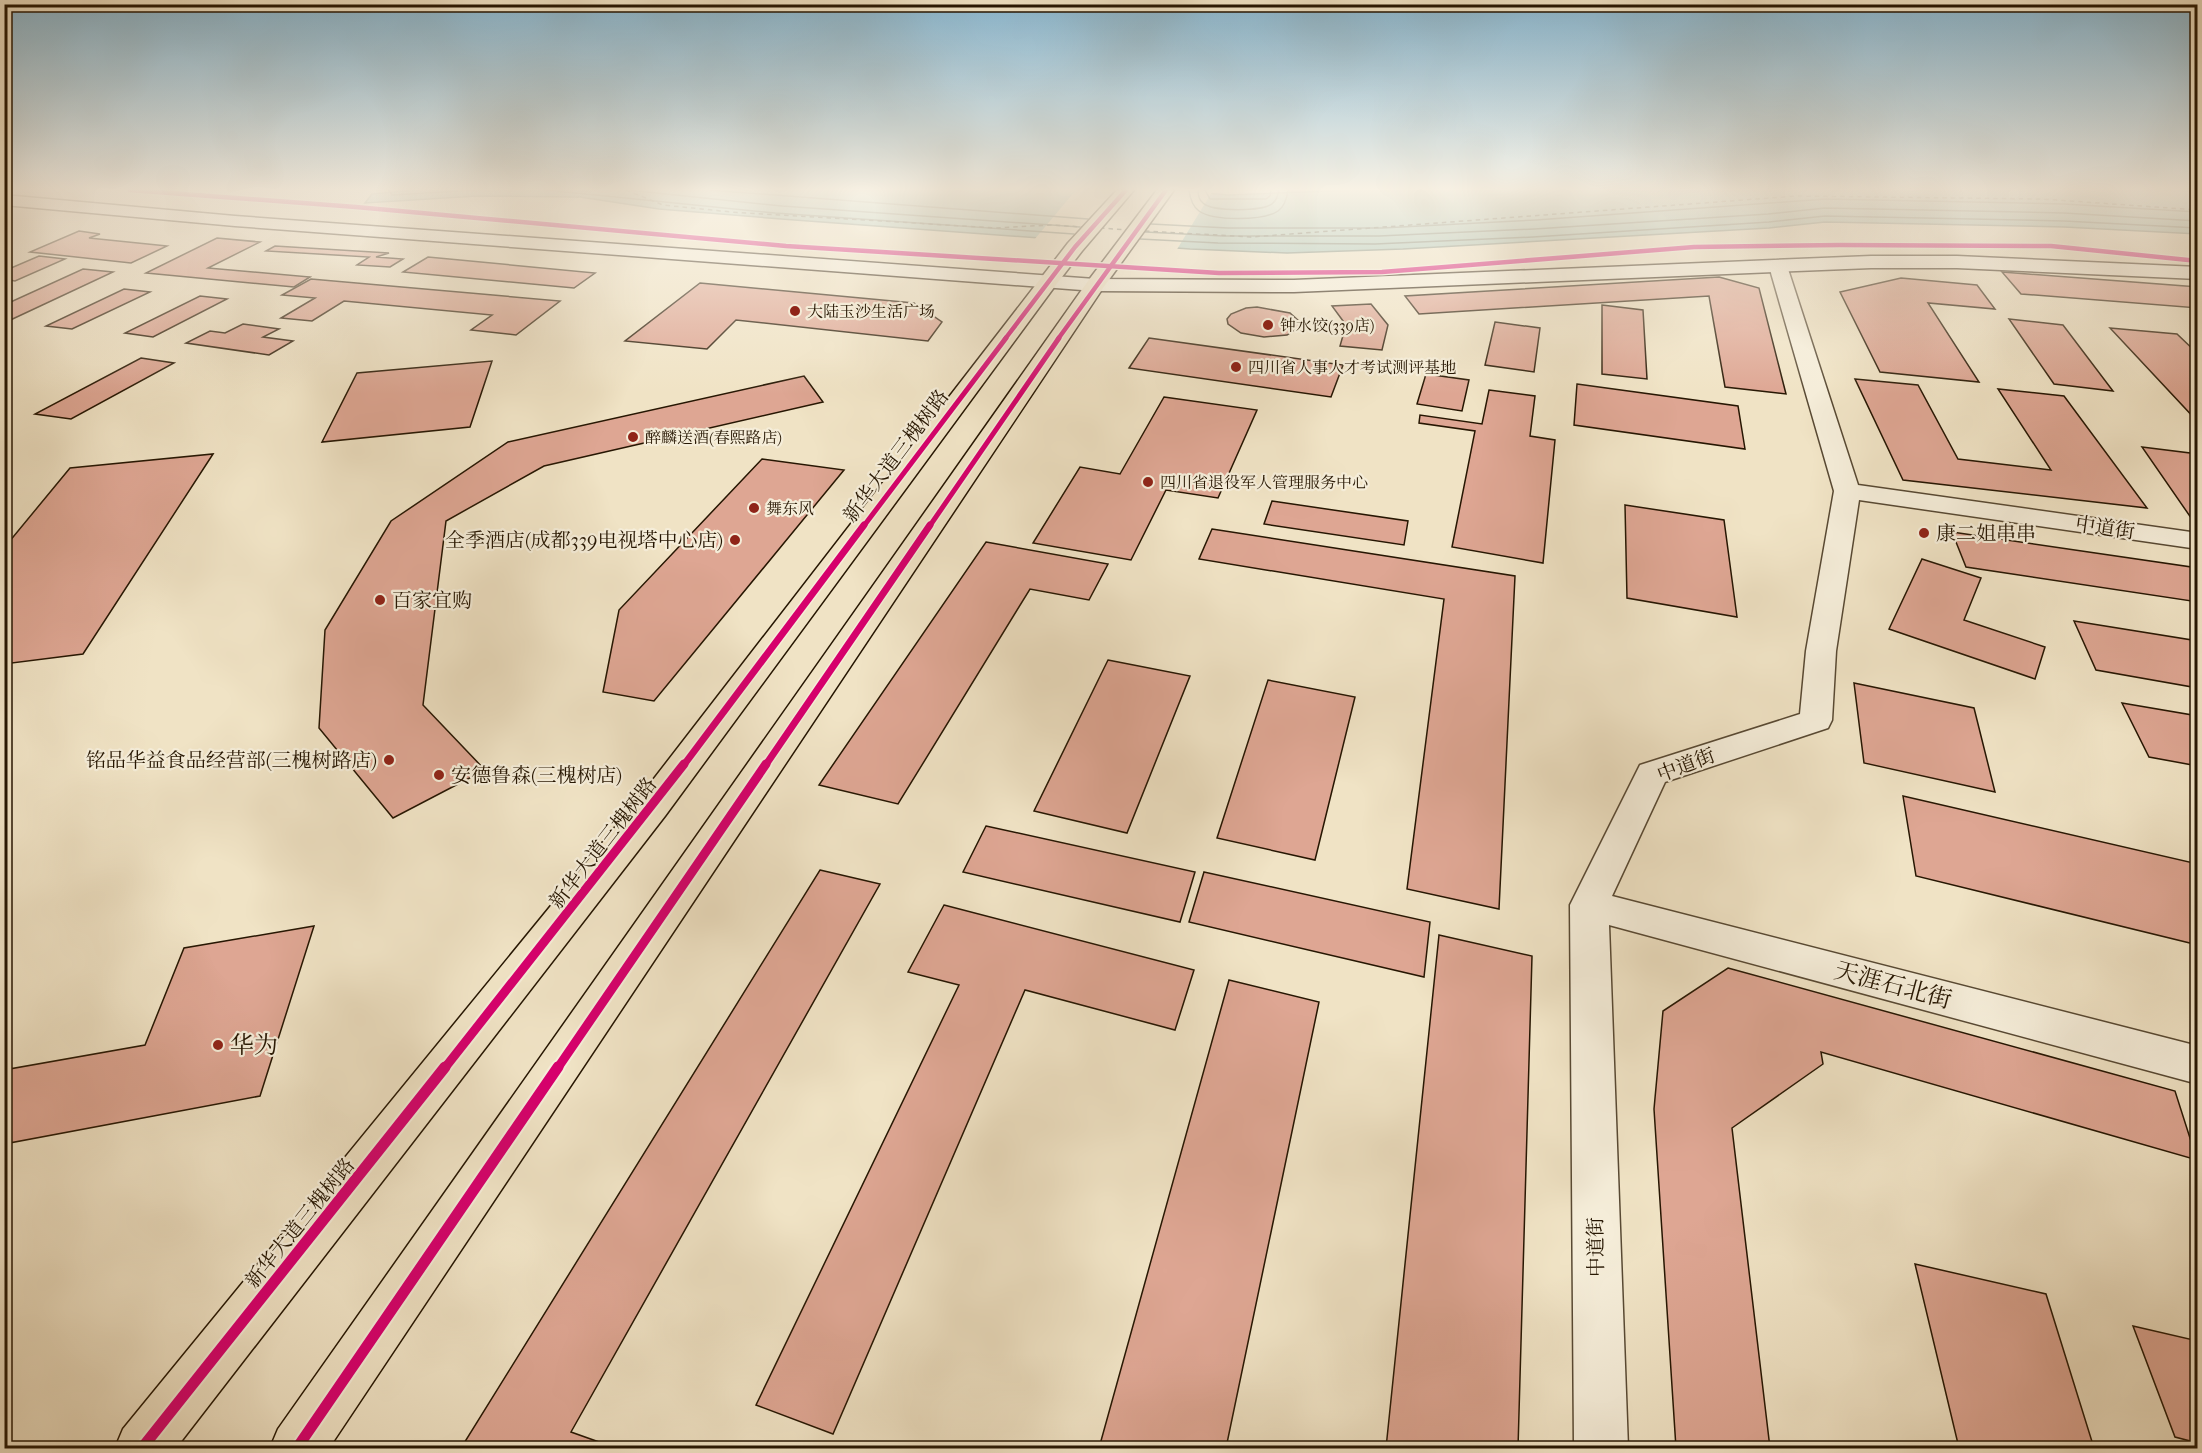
<svg xmlns="http://www.w3.org/2000/svg" width="2202" height="1453" font-family="'IM FELL French Canon','Noto Serif SC',serif">
	<style>
		.water { fill: #9abeb2; stroke: #6c7b6c; stroke-width: 1.5 }
		.pier { fill: #f0e3c5 }
		.lines { fill: none; stroke-linecap: round; stroke-linejoin: round }
		.shore { stroke: #606a5a; stroke-width: 1.5 }
		.ferry { stroke: #4f5140; stroke-width: 1.5; stroke-dasharray: 4.5 4; stroke-linecap: butt }
		.building { fill: #dea693; stroke: #261602; stroke-width: 1.5 }
		.street-casing { stroke: #584933; stroke-width: 3 }
		.secondary-casing { stroke: #261602; stroke-width: 3 }
		.primary-casing { stroke: #261602; stroke-width: 3 }
		.street { fill: #f5edd9; fill-rule: evenodd }
		.secondary { fill: #f5edd9; fill-rule: evenodd }
		.primary { fill: #f0e3c5; fill-rule: evenodd }
		.cycleway-far4-casing { stroke: #f5edd9; stroke-width: 7 }
		.cycleway-far3-casing { stroke: #f5edd9; stroke-width: 8 }
		.cycleway-far2-casing { stroke: #f5edd9; stroke-width: 10 }
		.cycleway-far1-casing { stroke: #f5edd9; stroke-width: 13 }
		.cycleway-casing { stroke: #f5edd9; stroke-width: 15 }
		.cycleway-far4 { stroke: #d6006c; stroke-width: 4.5 }
		.cycleway-far3 { stroke: #d6006c; stroke-width: 5 }
		.cycleway-far2 { stroke: #d6006c; stroke-width: 7 }
		.cycleway-far1 { stroke: #d6006c; stroke-width: 9 }
		.cycleway { stroke: #d6006c; stroke-width: 11 }
		.poi-dot { fill: #8f2418; stroke: #f5edd9; stroke-width: 2 }
		.labels { text-anchor: middle; dominant-baseline: central; stroke-width: 4.5; stroke-linejoin: round; paint-order: stroke }
		.far-poi-label { font-size: 16px; fill: #261602; stroke: #f5edd9; text-anchor: start }
		.street-label { font-size: 20px; fill: #261602; stroke: #f5edd9 }
		.poi-label { font-size: 20px; fill: #261602; stroke: #f5edd9; text-anchor: start }
		.near-street-label { font-size: 24px; fill: #261602; stroke: #f5edd9 }
		.near-poi-label { font-size: 24px; fill: #261602; stroke: #f5edd9; text-anchor: start }
	</style>
	<rect width="100%" height="100%" fill="#f0e3c5"/>
	<filter id="stains"><feTurbulence type="fractalNoise" baseFrequency=".00333" numOctaves="4"/><feColorMatrix values="0 0 0 0 .2 0 0 0 0 .09 0 0 0 0 .02 0 0 0 .5 -.17"/></filter>
	<radialGradient id="worn" r=".72"><stop offset=".6" stop-color="#630" stop-opacity="0"/><stop offset="1" stop-color="#630" stop-opacity=".3"/></radialGradient>
	<path class="water" d="M416 190H1175L1228 195 1355 190H2176L2197 192 2198 234 2064 227 1825 222 1769 228 1403 249 1287 253 1190 249 781 219 659 209 580 197 477 196 365 203 372 194Z"/>
	<path class="pier" d="M1076 190H1199L1212 192 1176 251 1034 240Z"/>
	<g class="lines">
		<g class="shore">
			<path d="M389 190 392 195 475 190"/>
			<path d="M546 190 775 213 1074 234"/>
			<path d="M628 190 782 206 1080 227"/>
			<path d="M709 190 1088 219"/>
			<path d="M1189 190C1190 198 1192 206 1199 211 1213 221 1263 221 1278 211 1285 206 1287 198 1288 190"/>
			<path d="M1198 190C1198 195 1199 200 1203 203 1212 212 1264 212 1273 203 1277 200 1278 195 1279 190"/>
			<path d="M1205 190 1210 199H1266L1270 196 1271 190"/>
			<path d="M1151 224 1228 228H1382L1536 220 1826 199 2064 204 2198 212"/>
			<path d="M1145 232 1223 236H1379L1534 229 1768 214 1825 208 2064 213 2198 221"/>
			<path d="M1140 239 1218 243 1375 244 1533 237 1769 222 1825 216 2064 221 2198 228"/>
		</g>
		<g class="ferry">
			<path d="M626 190 663 205 731 212 997 228 1050 225 1083 227"/>
			<path d="M1100 228 1128 230"/>
			<path d="M1145 231 1251 237 1796 196 2042 199 2198 210"/>
		</g>
	</g>
	<g class="building">
		<path d="M79 231 100 234 89 238 167 246 131 263 30 252Z"/>
		<path d="M217 238 260 242 208 268 310 277 294 287 146 273Z"/>
		<path d="M275 246 389 253 376 257 403 259 390 267 357 265 369 257 266 251Z"/>
		<path d="M39 256 65 259 15 281 4 279V271Z"/>
		<path d="M428 257 595 273 574 288 403 272Z"/>
		<path d="M83 269 113 272 4 323V305Z"/>
		<path d="M2002 272 2198 287V308L2021 294Z"/>
		<path d="M1719 277 1759 288 1786 394 1725 387 1709 296 1419 314 1405 296Z"/>
		<path d="M1901 278 1977 285 1995 309 1928 303 1979 382 1880 372 1840 292Z"/>
		<path d="M311 279 560 301 516 335 471 330 492 315 344 301 312 321 281 318 315 298 282 295Z"/>
		<path d="M700 283 914 303 942 322 928 341 736 320 707 349 625 341Z"/>
		<path d="M124 289 150 292 72 329 46 326Z"/>
		<path d="M200 296 227 299 153 337 125 333Z"/>
		<path d="M1371 304 1388 325 1382 350 1340 346 1346 325 1332 306Z"/>
		<path d="M1602 305 1643 310 1647 379 1602 374Z"/>
		<path d="M1257 307 1290 313 1300 322 1299 327 1287 335 1264 337 1241 333 1228 324 1227 319 1231 314 1246 308Z"/>
		<path d="M2009 319 2063 325 2113 391 2054 384Z"/>
		<path d="M1495 322 1540 328 1534 372 1485 365Z"/>
		<path d="M243 324 279 329 263 337 293 341 269 355 186 343 210 331 225 333Z"/>
		<path d="M2110 328 2177 334 2198 354V422Z"/>
		<path d="M1149 338 1343 365 1331 397 1129 368Z"/>
		<path d="M141 358 174 363 71 419 35 414Z"/>
		<path d="M492 361 470 427 322 442 357 373Z"/>
		<path d="M1426 374 1469 380 1462 411 1417 404Z"/>
		<path d="M804 376 823 402 544 466 446 521 423 705 485 770 393 818 319 728 325 630 391 521 508 442Z"/>
		<path d="M1855 379 1918 385 1958 459 2051 470 1998 389 2064 396 2147 508 1903 480Z"/>
		<path d="M1577 384 1738 406 1745 449 1574 425Z"/>
		<path d="M1489 390 1535 396 1530 436 1555 440 1543 563 1452 547 1475 431 1419 423 1420 415 1482 424Z"/>
		<path d="M1164 397 1257 410 1218 498 1166 490 1131 560 1033 543 1080 467 1120 474Z"/>
		<path d="M2142 447 2198 454V525H2196Z"/>
		<path d="M213 454 83 654 4 664V548L70 468Z"/>
		<path d="M762 459 844 470 654 701 603 692 619 610Z"/>
		<path d="M1272 501 1408 521 1404 545 1264 524Z"/>
		<path d="M1625 505 1724 520 1737 617 1627 598Z"/>
		<path d="M1212 529 1515 576 1499 909 1407 889 1444 599 1199 559Z"/>
		<path d="M1952 532 2198 568V602L1966 567Z"/>
		<path d="M986 542 1108 564 1089 600 1030 589 898 804 819 785Z"/>
		<path d="M1922 559 1981 578 1964 620 2045 647 2035 679 1889 629Z"/>
		<path d="M2074 621 2198 641V688L2096 670Z"/>
		<path d="M1108 660 1190 676 1127 833 1034 811Z"/>
		<path d="M1268 680 1355 697 1315 860 1217 838Z"/>
		<path d="M1854 683 1974 708 1995 792 1864 763Z"/>
		<path d="M2122 703 2198 716V766L2149 757Z"/>
		<path d="M1903 796 2198 864V945L1916 876Z"/>
		<path d="M986 826 1195 872 1180 922 963 872Z"/>
		<path d="M820 870 880 884 571 1432 616 1448H461Z"/>
		<path d="M1204 872 1430 922 1424 977 1189 922Z"/>
		<path d="M944 905 1194 970 1175 1030 1025 990 833 1434 756 1405 959 985 908 972Z"/>
		<path d="M314 926 260 1096 4 1144V1070L145 1045 184 948Z"/>
		<path d="M1439 935 1532 956 1518 1448H1386Z"/>
		<path d="M1728 968 2175 1091 2197 1160 1821 1052 1823 1064 1732 1128 1770 1448H1676L1654 1109 1663 1011Z"/>
		<path d="M1229 980 1319 1002 1226 1448H1099Z"/>
		<path d="M1915 1264 2046 1294 2094 1448H1959Z"/>
		<path d="M2133 1326 2198 1341V1443L2175 1437Z"/>
	</g>
	<g class="lines">
		<defs>
			<path id="street" d="M1778 260 1785 262 1787 266 1858 485 2198 533V549L1859 500 1836 651 1832 720 1828 728 1665 782 1612 896 2198 1046V1084L1609 925 1628 1448H1574L1570 905 1640 765 1800 714 1806 651 1834 491 1769 266 1771 262Z"/>
			<path id="secondary" d="M4 195 235 216 1095 279 1294 280 1871 256H1957L2198 267V279L1957 268H1871L1294 292 1095 291 235 226 4 205Z"/>
			<g id="primary">
				<path d="M1117 190H1134L1082 251 1055 286 665 816 176 1448H115L123 1429 639 798 1041 278 1068 243Z"/>
				<path d="M1157 190H1174L1103 288 329 1448H270L278 1429 1088 281Z"/>
			</g>
		</defs>
		<use href="#street" class="street-casing"/>
		<use href="#secondary" class="secondary-casing"/>
		<use href="#primary" class="primary-casing"/>
		<use href="#street" class="street"/>
		<use href="#secondary" class="secondary"/>
		<use href="#primary" class="primary"/>
		<defs>
			<g id="cycleway-far4">
				<path d="M130 190 356 207 786 246 1219 273 1382 272 1694 247 1840 245 2051 246 2198 261"/>
				<path d="M1005 339 1075 247 1126 190"/>
				<path d="M1058 339 1166 190"/>
			</g>
			<g id="cycleway-far3">
				<path d="M863 527 1006 338"/>
				<path d="M929 527 1059 338"/>
			</g>
			<g id="cycleway-far2">
				<path d="M683 766 864 525"/>
				<path d="M765 766 930 525"/>
			</g>
			<g id="cycleway-far1">
				<path d="M444 1069 684 764"/>
				<path d="M557 1069 766 764"/>
			</g>
			<g id="cycleway">
				<path d="M142 1448 445 1067"/>
				<path d="M297 1448 558 1067"/>
			</g>
		</defs>
		<use href="#cycleway-far4" class="cycleway-far4-casing"/>
		<use href="#cycleway-far3" class="cycleway-far3-casing"/>
		<use href="#cycleway-far2" class="cycleway-far2-casing"/>
		<use href="#cycleway-far1" class="cycleway-far1-casing"/>
		<use href="#cycleway" class="cycleway-casing"/>
		<use href="#cycleway-far4" class="cycleway-far4"/>
		<use href="#cycleway-far3" class="cycleway-far3"/>
		<use href="#cycleway-far2" class="cycleway-far2"/>
		<use href="#cycleway-far1" class="cycleway-far1"/>
		<use href="#cycleway" class="cycleway"/>
	</g>
	<linearGradient id="sky" x2="0" y2="1"><stop stop-color="#89b8d2"/><stop offset="0.48" stop-color="#f8f2e5"/><stop offset="1" stop-color="#f8f2e5" stop-opacity="0"/></linearGradient>
	<rect width="2202" height="394" fill="url(#sky)"/>
	<g class="poi-dot">
		<circle cx="795" cy="311" r="6"/>
		<circle cx="1268" cy="325" r="6"/>
		<circle cx="1236" cy="367" r="6"/>
		<circle cx="633" cy="437" r="6"/>
		<circle cx="1148" cy="482" r="6"/>
		<circle cx="754" cy="508" r="6"/>
		<circle cx="1924" cy="533" r="6"/>
		<circle cx="735" cy="540" r="6"/>
		<circle cx="380" cy="600" r="6"/>
		<circle cx="389" cy="760" r="6"/>
		<circle cx="439" cy="775" r="6"/>
		<circle cx="218" cy="1045" r="6"/>
	</g>
	<g class="labels">
		<g class="far-poi-label">
			<text x="807" y="311">大陆玉沙生活广场</text>
			<text x="1280" y="325">钟水饺(339店)</text>
			<text x="1248" y="367">四川省人事人才考试测评基地</text>
			<text x="645" y="437">醉麟送酒(春熙路店)</text>
			<text x="1160" y="482">四川省退役军人管理服务中心</text>
			<text x="766" y="508">舞东风</text>
		</g>
		<g class="street-label">
			<text transform="translate(896 456) rotate(-53)">新华大道三槐树路</text>
			<text transform="translate(2105 528) rotate(8)">中道街</text>
			<text transform="translate(1686 765) rotate(-21)">中道街</text>
			<text transform="translate(603 843) rotate(-52)">新华大道三槐树路</text>
			<text transform="translate(300 1223) rotate(-51)">新华大道三槐树路</text>
			<text transform="translate(1596 1247) rotate(-91)">中道街</text>
		</g>
		<g class="poi-label">
			<text x="1936" y="533">康二姐串串</text>
			<text x="723" y="540" text-anchor="end">全季酒店(成都339电视塔中心店)</text>
			<text x="392" y="600">百家宜购</text>
			<text x="377" y="760" text-anchor="end">铭品华益食品经营部(三槐树路店)</text>
			<text x="451" y="775">安德鲁森(三槐树店)</text>
		</g>
		<g class="near-street-label">
			<text transform="translate(1893 985) rotate(15)">天涯石北街</text>
		</g>
		<g class="near-poi-label">
			<text x="230" y="1045">华为</text>
		</g>
	</g>
	<rect width="2202" height="1453" fill="none" stroke="#f0e3c5" stroke-width="24"/>
	<rect x="6" y="6" width="2190" height="1441" fill="none" stroke="#261602" stroke-width="3"/>
	<rect x="12" y="12" width="2178" height="1429" fill="none" stroke="#261602" stroke-width="1.5"/>
	<rect width="100%" height="100%" filter="url(#stains)"/>
	<rect width="100%" height="100%" fill="url(#worn)"/>
</svg>
